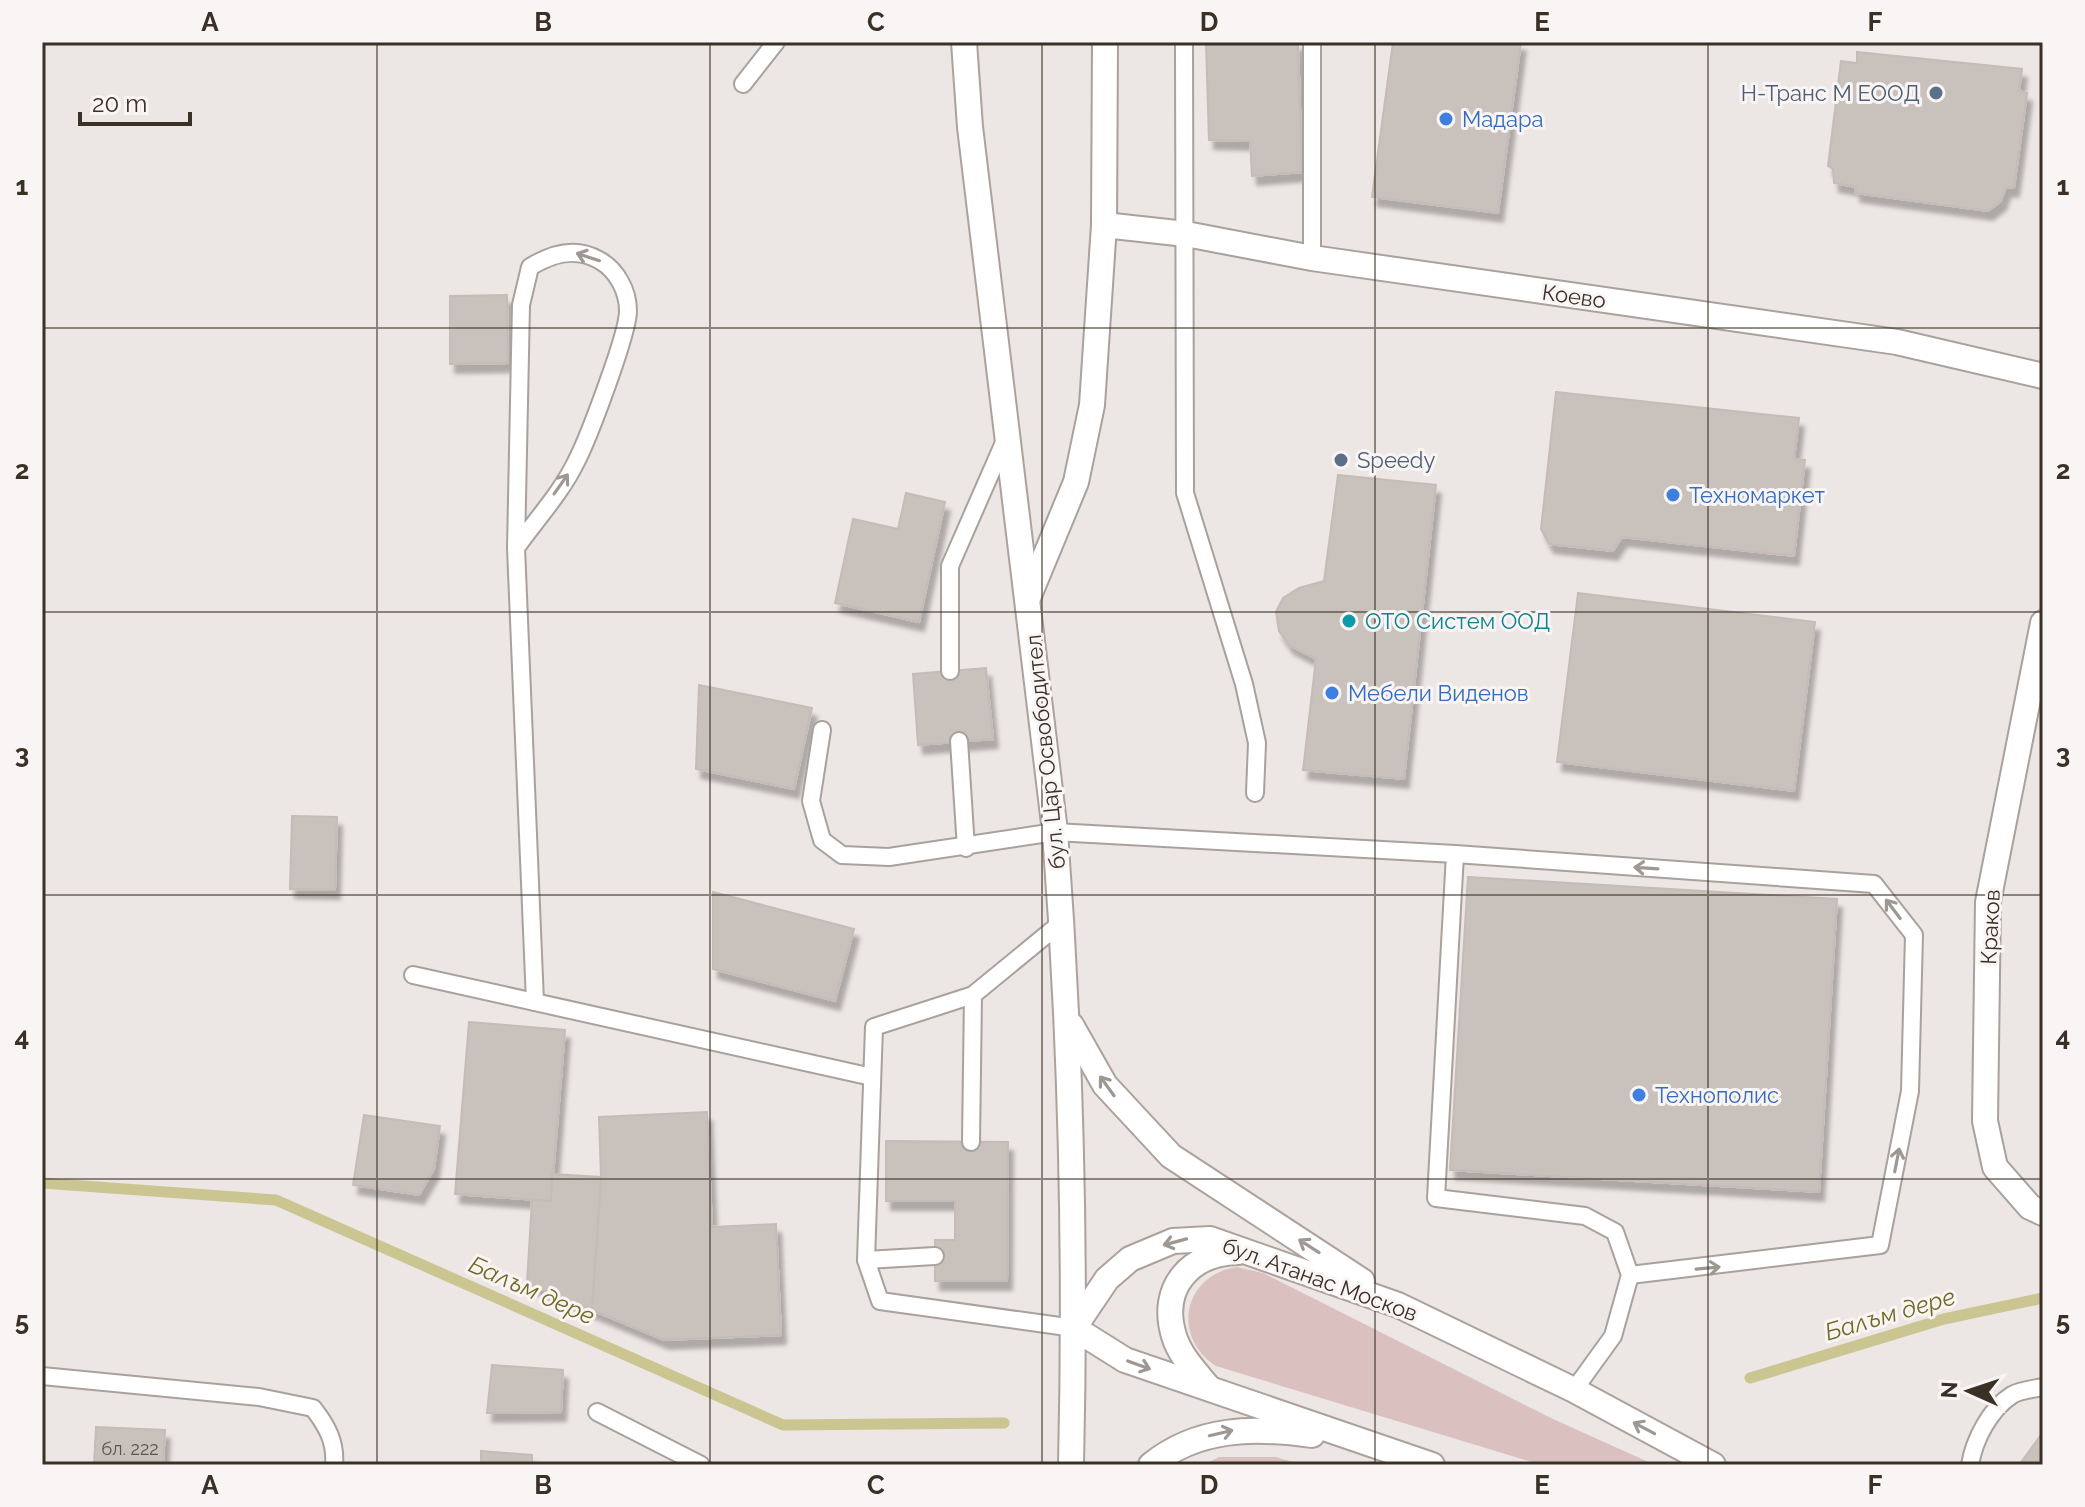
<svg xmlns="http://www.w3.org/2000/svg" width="2085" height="1507" font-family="Raleway,sans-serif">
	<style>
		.green { fill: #dac0bf }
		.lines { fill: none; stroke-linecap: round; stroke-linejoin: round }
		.stream { stroke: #cbc592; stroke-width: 11 }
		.building { fill: #c9c1bc; stroke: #c5bbb7; stroke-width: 2; filter: url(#shadow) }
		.lane-casing { stroke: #a9a19b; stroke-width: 20 }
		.street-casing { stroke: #a9a19b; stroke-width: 28 }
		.secondary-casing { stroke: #ada29b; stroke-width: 28 }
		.lane { stroke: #fff; stroke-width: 16 }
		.street { stroke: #fff; stroke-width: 24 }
		.secondary { stroke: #fff; stroke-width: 24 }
		.oneway { stroke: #9d9892 }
		.grid { fill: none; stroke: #3b3025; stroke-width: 2; stroke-opacity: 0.55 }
		.service-dot { fill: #5c6f8a; stroke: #f9f5f4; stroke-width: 3 }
		.shop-dot { fill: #3f7fe0; stroke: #f9f5f4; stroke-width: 3 }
		.culture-dot { fill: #0f9aa8; stroke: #f9f5f4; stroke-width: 3 }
		.labels { text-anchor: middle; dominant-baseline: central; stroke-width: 6; stroke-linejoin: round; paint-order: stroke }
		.number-label { font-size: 18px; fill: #5e544b }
		.service-label { font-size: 22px; fill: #4e5e75; stroke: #f9f5f4; text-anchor: end }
		.shop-label { font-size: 22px; fill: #366cbe; stroke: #f9f5f4; text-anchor: start }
		.street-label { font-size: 22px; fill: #3b3025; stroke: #f9f5f4 }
		.culture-label { font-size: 22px; fill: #0d838f; stroke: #f9f5f4; text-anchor: start }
		.water-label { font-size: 24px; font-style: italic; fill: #716b25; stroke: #f9f5f4 }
		.neatline { fill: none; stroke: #3b3025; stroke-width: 3 }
		.grid-label { font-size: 26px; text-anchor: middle; font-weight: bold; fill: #3b3025 }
	</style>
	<defs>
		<filter id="shadow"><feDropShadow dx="5" dy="9" stdDeviation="2" flood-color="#0004"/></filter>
	</defs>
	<rect width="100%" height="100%" fill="#ece6e4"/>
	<g class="green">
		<path d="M1237 1267 1263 1273 1553 1419 1655 1465H1542L1216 1366C1171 1337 1183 1275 1237 1267Z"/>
		<path d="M1219 1457H1276L1302 1465H1204Z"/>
	</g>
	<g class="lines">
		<g class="stream">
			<path d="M42 1183 276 1200 783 1425 1004 1423"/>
			<path d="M1750 1378 1944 1319 2043 1298"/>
		</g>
	</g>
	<g class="building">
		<path d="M1206 42H1298L1302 172 1252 176 1250 141 1209 140Z"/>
		<path d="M1393 42H1521L1498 213 1372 197Z"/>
		<path d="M1857 52 2022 69 2019 91 2027 93 2014 188 2006 187 2001 201 1988 211 1855 193 1856 187 1834 183 1833 169 1828 166 1841 61 1857 63Z"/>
		<path d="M507 295 508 363 450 364V296Z"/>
		<path d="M1556 392 1799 418 1794 459 1805 460 1794 556 1622 537 1613 551 1549 544 1541 529Z"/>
		<path d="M1338 475 1436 485 1404 779 1303 770 1316 659 1289 645 1279 631 1276 612 1283 598 1299 588 1324 581Z"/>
		<path d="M906 493 945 502 919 622 835 603 853 519 898 529Z"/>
		<path d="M1578 593 1815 622 1794 791 1557 762Z"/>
		<path d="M986 668 993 739 918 745 913 674Z"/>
		<path d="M699 685 812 708 794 789 696 769Z"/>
		<path d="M292 816 337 817 335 890 290 889Z"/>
		<path d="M1468 877 1837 899 1819 1192 1450 1170Z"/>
		<path d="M713 892 854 929 835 1001 713 969Z"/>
		<path d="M469 1022 565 1030 551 1201 455 1194Z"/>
		<path d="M707 1112 712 1227 776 1224 781 1335 664 1340 592 1310 601 1177 599 1117Z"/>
		<path d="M364 1115 440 1126 434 1169 419 1195 353 1185Z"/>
		<path d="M886 1141 1008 1142 1007 1281H935V1240H955V1201H886Z"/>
		<path d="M552 1174 601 1177 592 1310 527 1283 532 1200 551 1201Z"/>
		<path d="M492 1365 563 1370 561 1412 487 1413Z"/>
		<path d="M96 1427 165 1430 163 1465H94Z"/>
		<path d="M2043 1432V1465H2019Z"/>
		<path d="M481 1451 532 1455V1465H481Z"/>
	</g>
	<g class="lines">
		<defs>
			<g id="lane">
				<path d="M1184 42 1185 493 1244 684 1257 743 1255 793"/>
				<path d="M1312 42V258"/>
				<path d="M743 84 776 42"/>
				<path d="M516 548C535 521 561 493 576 462 588 439 628 334 628 311 628 291 617 270 599 260 575 246 551 254 530 267L521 305 516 548 535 1002"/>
				<path d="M950 671V566L1006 438"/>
				<path d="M822 730 811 801 822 840 842 855 889 857 1055 832 1455 854 1436 1198 1585 1216 1615 1232 1630 1275 1613 1336 1574 1390"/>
				<path d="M959 741 966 848"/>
				<path d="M1455 854 1874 884 1914 935 1910 1091 1880 1245 1630 1275"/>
				<path d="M413 975 872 1077"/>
				<path d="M973 995 874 1027 866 1260 880 1301 1074 1328"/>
				<path d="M971 1142 973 995 1062 922"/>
				<path d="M866 1260 935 1256"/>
				<path d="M42 1376 259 1397 313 1408C327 1426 336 1442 334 1465"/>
				<path d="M597 1412 701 1465"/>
				<path d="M1970 1465C1974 1440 1990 1409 2012 1395 2020 1390 2034 1389 2043 1387"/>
			</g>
			<g id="street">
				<path d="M1104 225 1186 234 1312 258 1897 342 2043 376"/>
				<path d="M1028 598 1076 482 1092 405 1104 225 1105 42"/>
				<path d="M2043 623 1988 902 1985 1121 1995 1167 2030 1207 2043 1213"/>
			</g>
			<g id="secondary">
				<path d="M964 42 970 127 1055 832C1071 1043 1076 1254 1071 1465"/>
				<path d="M1071 1025 1105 1085 1171 1156 1362 1281"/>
				<path d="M1074 1328 1107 1279 1130 1259 1173 1241 1210 1239 1398 1305 1574 1390 1713 1465"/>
				<path d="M1074 1328 1125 1360 1432 1465"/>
				<path d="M1209 1388C1196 1372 1180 1356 1174 1336 1159 1287 1191 1253 1238 1252"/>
				<path d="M1151 1465C1198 1427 1254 1427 1312 1435"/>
			</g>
		</defs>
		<use href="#lane" class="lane-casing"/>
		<use href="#street" class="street-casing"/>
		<use href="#secondary" class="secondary-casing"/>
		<use href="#lane" class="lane"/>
		<use href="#street" class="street"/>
		<use href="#secondary" class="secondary"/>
	</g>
	<defs><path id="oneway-shaft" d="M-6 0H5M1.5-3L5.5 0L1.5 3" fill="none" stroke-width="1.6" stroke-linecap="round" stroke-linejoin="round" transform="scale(2)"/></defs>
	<g class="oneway">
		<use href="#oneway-shaft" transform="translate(588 257) rotate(-162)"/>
		<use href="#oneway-shaft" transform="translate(561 484) rotate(-55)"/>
		<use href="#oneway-shaft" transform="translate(1646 868) rotate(-176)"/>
		<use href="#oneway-shaft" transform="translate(1893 909) rotate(-127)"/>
		<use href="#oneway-shaft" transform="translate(1107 1086) rotate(-126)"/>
		<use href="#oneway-shaft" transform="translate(1897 1160) rotate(-79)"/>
		<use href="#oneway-shaft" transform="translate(1175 1242) rotate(165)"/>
		<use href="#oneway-shaft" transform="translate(1309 1246) rotate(-147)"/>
		<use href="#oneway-shaft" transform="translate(1708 1268) rotate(-5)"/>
		<use href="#oneway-shaft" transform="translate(1139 1365) rotate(20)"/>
		<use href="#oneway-shaft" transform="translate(1644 1428) rotate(-152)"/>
		<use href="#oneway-shaft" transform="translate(1221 1433) rotate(-13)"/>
	</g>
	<path class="grid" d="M377 42V1465M710 42V1465M1042 42V1465M1375 42V1465M1708 42V1465M42 328H2043M42 612H2043M42 895H2043M42 1179H2043"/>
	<g class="service-dot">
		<circle cx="1936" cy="93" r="8"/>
		<circle cx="1341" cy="460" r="8"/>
	</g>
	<g class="shop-dot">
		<circle cx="1446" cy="119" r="8"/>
		<circle cx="1673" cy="495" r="8"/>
		<circle cx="1332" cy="693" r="8"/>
		<circle cx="1639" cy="1095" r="8"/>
	</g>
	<circle class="culture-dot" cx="1349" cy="621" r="8"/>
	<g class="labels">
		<g class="number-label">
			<text x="130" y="1448">бл. 222</text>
		</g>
		<g class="service-label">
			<text x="1920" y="93">Н-Транс М ЕООД</text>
			<text x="1357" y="460" text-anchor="start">Speedy</text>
		</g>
		<g class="shop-label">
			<text x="1462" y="119">Мадара</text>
			<text x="1689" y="495">Техномаркет</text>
			<text x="1348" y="693">Мебели Виденов</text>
			<text x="1655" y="1095">Технополис</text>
		</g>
		<g class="street-label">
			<text transform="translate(1574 296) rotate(8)">Коево</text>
			<text transform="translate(1045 752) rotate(-96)">бул. Цар Освободител</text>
			<text transform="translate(1990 927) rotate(-87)">Краков</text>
			<text transform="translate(1320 1279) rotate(20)">бул. Атанас Москов</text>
		</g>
		<g class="culture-label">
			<text x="1365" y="621">ОТО Систем ООД</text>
		</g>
		<g class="water-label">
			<text transform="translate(532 1290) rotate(24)">Балъм дере</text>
			<text transform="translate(1890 1314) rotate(-16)">Балъм дере</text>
		</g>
	</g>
	<rect width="2085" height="1507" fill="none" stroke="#f9f5f4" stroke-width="88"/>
	<g transform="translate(1969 1391) rotate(273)" stroke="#f9f5f4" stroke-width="6" paint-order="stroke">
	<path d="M0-6L14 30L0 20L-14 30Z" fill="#3b3025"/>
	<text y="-12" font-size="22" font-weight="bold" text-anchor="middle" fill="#3b3025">N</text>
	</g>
	<path d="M80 112v12h110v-12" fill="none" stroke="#3b3025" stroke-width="4"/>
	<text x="92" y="112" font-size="24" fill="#3b3025" stroke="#f9f5f4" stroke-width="6" paint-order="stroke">20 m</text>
	<rect x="44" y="44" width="1997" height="1419" class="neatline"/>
	<g class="grid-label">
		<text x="210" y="31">A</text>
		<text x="543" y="31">B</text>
		<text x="876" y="31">C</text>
		<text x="1209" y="31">D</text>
		<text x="1542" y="31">E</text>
		<text x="1875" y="31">F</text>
		<text x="22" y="195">1</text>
		<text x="2063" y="195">1</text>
		<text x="22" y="479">2</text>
		<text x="2063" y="479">2</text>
		<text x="22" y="763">3</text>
		<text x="2063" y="763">3</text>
		<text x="22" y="1046">4</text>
		<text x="2063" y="1046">4</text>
		<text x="22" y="1330">5</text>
		<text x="2063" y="1330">5</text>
		<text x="210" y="1494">A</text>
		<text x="543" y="1494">B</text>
		<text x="876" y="1494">C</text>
		<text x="1209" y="1494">D</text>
		<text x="1542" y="1494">E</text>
		<text x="1875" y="1494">F</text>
	</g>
</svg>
